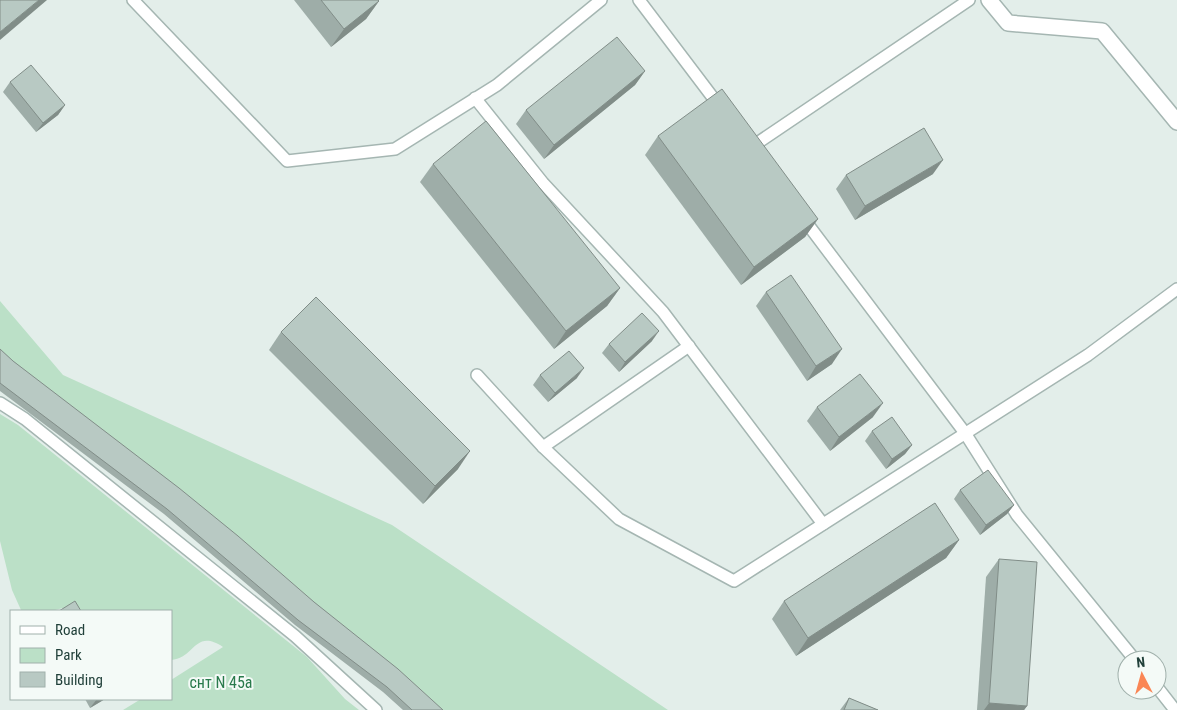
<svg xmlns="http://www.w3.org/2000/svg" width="1177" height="710" font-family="'Roboto Condensed',sans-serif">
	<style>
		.green { fill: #bbe0c7 }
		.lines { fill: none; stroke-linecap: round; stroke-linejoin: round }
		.service-casing { stroke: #a5b6b2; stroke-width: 14 }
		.minor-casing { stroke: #a5b6b2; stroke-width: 18 }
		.service { stroke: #fff; stroke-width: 11 }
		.minor { stroke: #fff; stroke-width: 15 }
		.wall { fill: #9eada8 }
		.shaded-wall { fill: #818d88 }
		.building { fill: #b8c9c3; stroke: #818d88 }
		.labels { text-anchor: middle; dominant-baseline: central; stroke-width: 4; stroke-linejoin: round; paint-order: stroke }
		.park-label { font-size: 16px; fill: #297a4c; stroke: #f4faf7 }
	</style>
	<rect width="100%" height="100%" fill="#e3eeea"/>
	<g class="green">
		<path d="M0 301 63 375 392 525 668 710H434L0 357Z"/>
		<path d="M0 414 18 425 307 657 345 699 359 710H123L141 699H171V680L223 647C194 628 195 659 171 660V611H69L63 608 51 611 21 610 12 590 0 541Z"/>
	</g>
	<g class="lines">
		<defs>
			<g id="service">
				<path d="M133 0 287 161 395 149 497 85 601 0"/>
				<path d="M639 0 720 107"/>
				<path d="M475 98 543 183 663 312 823 524"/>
				<path d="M750 148 969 0"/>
				<path d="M803 218 965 433 1017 515 1135 660"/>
				<path d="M477 375 543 447 619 519 734 581 1088 355 1177 289"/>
				<path d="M0 403 25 419 295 636 376 710"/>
				<path d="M543 447 689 346"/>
				<path d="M1157 687 1175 710"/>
			</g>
			<path id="minor" d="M989 0 1008 23 1102 31 1177 122"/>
		</defs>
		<use href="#service" class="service-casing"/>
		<use href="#minor" class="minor-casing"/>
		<use href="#service" class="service"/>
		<use href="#minor" class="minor"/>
	</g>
	<g class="wall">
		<path d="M294 0H378L379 1 366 19 331 47Z"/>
		<path d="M645 71 635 85 544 159 516 124 526 110Z"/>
		<path d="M10 82 65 105 58 115 36 132 3 92Z"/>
		<path d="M658 136 818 219 805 237 741 285 645 155Z"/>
		<path d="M433 164 620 288 607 306 554 349 420 182Z"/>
		<path d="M933 174 855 220 836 189 846 175Z"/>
		<path d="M766 292 832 364 807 381 756 306Z"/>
		<path d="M281 332 458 469 423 504 269 350Z"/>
		<path d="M652 341 619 372 602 353 609 344Z"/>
		<path d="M0 349 13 361 314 602 443 710H403L383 692 295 625 164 514 0 391Z"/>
		<path d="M540 375 577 378 548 402 533 385Z"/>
		<path d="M817 407 873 417 830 451 807 421Z"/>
		<path d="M872 431 912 445 905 454 886 469 865 441Z"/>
		<path d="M960 490 1014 505 1007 514 980 535 954 499Z"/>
		<path d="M959 540 946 558 796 656 772 619 784 601Z"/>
		<path d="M999 559 1027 706 1024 710H977L986 577Z"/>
		<path d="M849 698 878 710H840Z"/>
		<path d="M85 699H105L90 708Z"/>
	</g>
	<g class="shaded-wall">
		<path d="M39 0H47L0 40V32Z"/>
		<path d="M379 1 366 19 331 47 344 29Z"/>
		<path d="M645 71 635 85 544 159 554 145Z"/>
		<path d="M65 105 58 115 36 132 43 123Z"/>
		<path d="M943 160 933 174 855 220 865 206Z"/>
		<path d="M818 219 805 237 741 285 754 267Z"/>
		<path d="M620 288 607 306 554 349 566 331Z"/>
		<path d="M659 331 652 341 619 372 625 362Z"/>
		<path d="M842 349 832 364 807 381 816 366Z"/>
		<path d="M584 368 577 378 548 402 555 393Z"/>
		<path d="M883 403 873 417 830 451 839 437Z"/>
		<path d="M912 445 905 454 886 469 892 459Z"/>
		<path d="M470 451 458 469 423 504 435 486Z"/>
		<path d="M1014 505 1007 514 980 535 986 525Z"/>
		<path d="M959 540 946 558 796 656 808 638Z"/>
		<path d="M97 699H105L90 708Z"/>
		<path d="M989 703 1027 706 1024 710H984Z"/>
	</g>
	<g class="building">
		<path d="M0 0H39L0 32Z"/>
		<path d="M321 0H378L379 1 344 29Z"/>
		<path d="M617 37 645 71 554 145 526 110Z"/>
		<path d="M31 65 65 105 43 123 10 82Z"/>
		<path d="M722 89 818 219 754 267 658 136Z"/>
		<path d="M486 121 620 288 566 331 433 164Z"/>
		<path d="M924 128 943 160 865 206 846 175Z"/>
		<path d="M791 275 842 349 816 366 766 292Z"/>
		<path d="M316 297 470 451 435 486 281 332Z"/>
		<path d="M642 313 659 331 625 362 609 344Z"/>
		<path d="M0 349 13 361 179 488 238 536 314 602 398 669 443 710H412L387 687 298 620 167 509 0 383Z"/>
		<path d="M569 351 584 368 555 393 540 375Z"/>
		<path d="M860 374 883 403 839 437 817 407Z"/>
		<path d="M892 417 912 445 892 459 872 431Z"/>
		<path d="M988 470 1014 505 986 525 960 490Z"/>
		<path d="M935 503 959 540 808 638 784 601Z"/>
		<path d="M999 559 1037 562 1027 706 989 703Z"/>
		<path d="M75 601 81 611H59Z"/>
		<path d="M849 698 878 710H844Z"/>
	</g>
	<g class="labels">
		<g class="park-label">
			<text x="221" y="682">снт N 45а</text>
		</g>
	</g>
	<rect x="10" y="610" width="162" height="90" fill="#f4faf7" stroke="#a0b0ab"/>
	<rect x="20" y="626" width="25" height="8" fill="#ffffff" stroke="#a0b0ab"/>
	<text x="55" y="635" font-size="15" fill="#21403a">Road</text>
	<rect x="20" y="648" width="25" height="15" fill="#bbe0c7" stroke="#a0b0ab"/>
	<text x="55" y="660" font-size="15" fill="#21403a">Park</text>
	<rect x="20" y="672" width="25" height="15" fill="#b8c9c3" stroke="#a0b0ab"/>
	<text x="55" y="685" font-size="15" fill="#21403a">Building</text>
	<g transform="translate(1142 675) rotate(354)"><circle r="24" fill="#f4faf7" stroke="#a0b0ab"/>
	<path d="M0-4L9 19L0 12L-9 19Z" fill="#fa8655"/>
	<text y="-8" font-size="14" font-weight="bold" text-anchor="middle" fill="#21403a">N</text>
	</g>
</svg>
